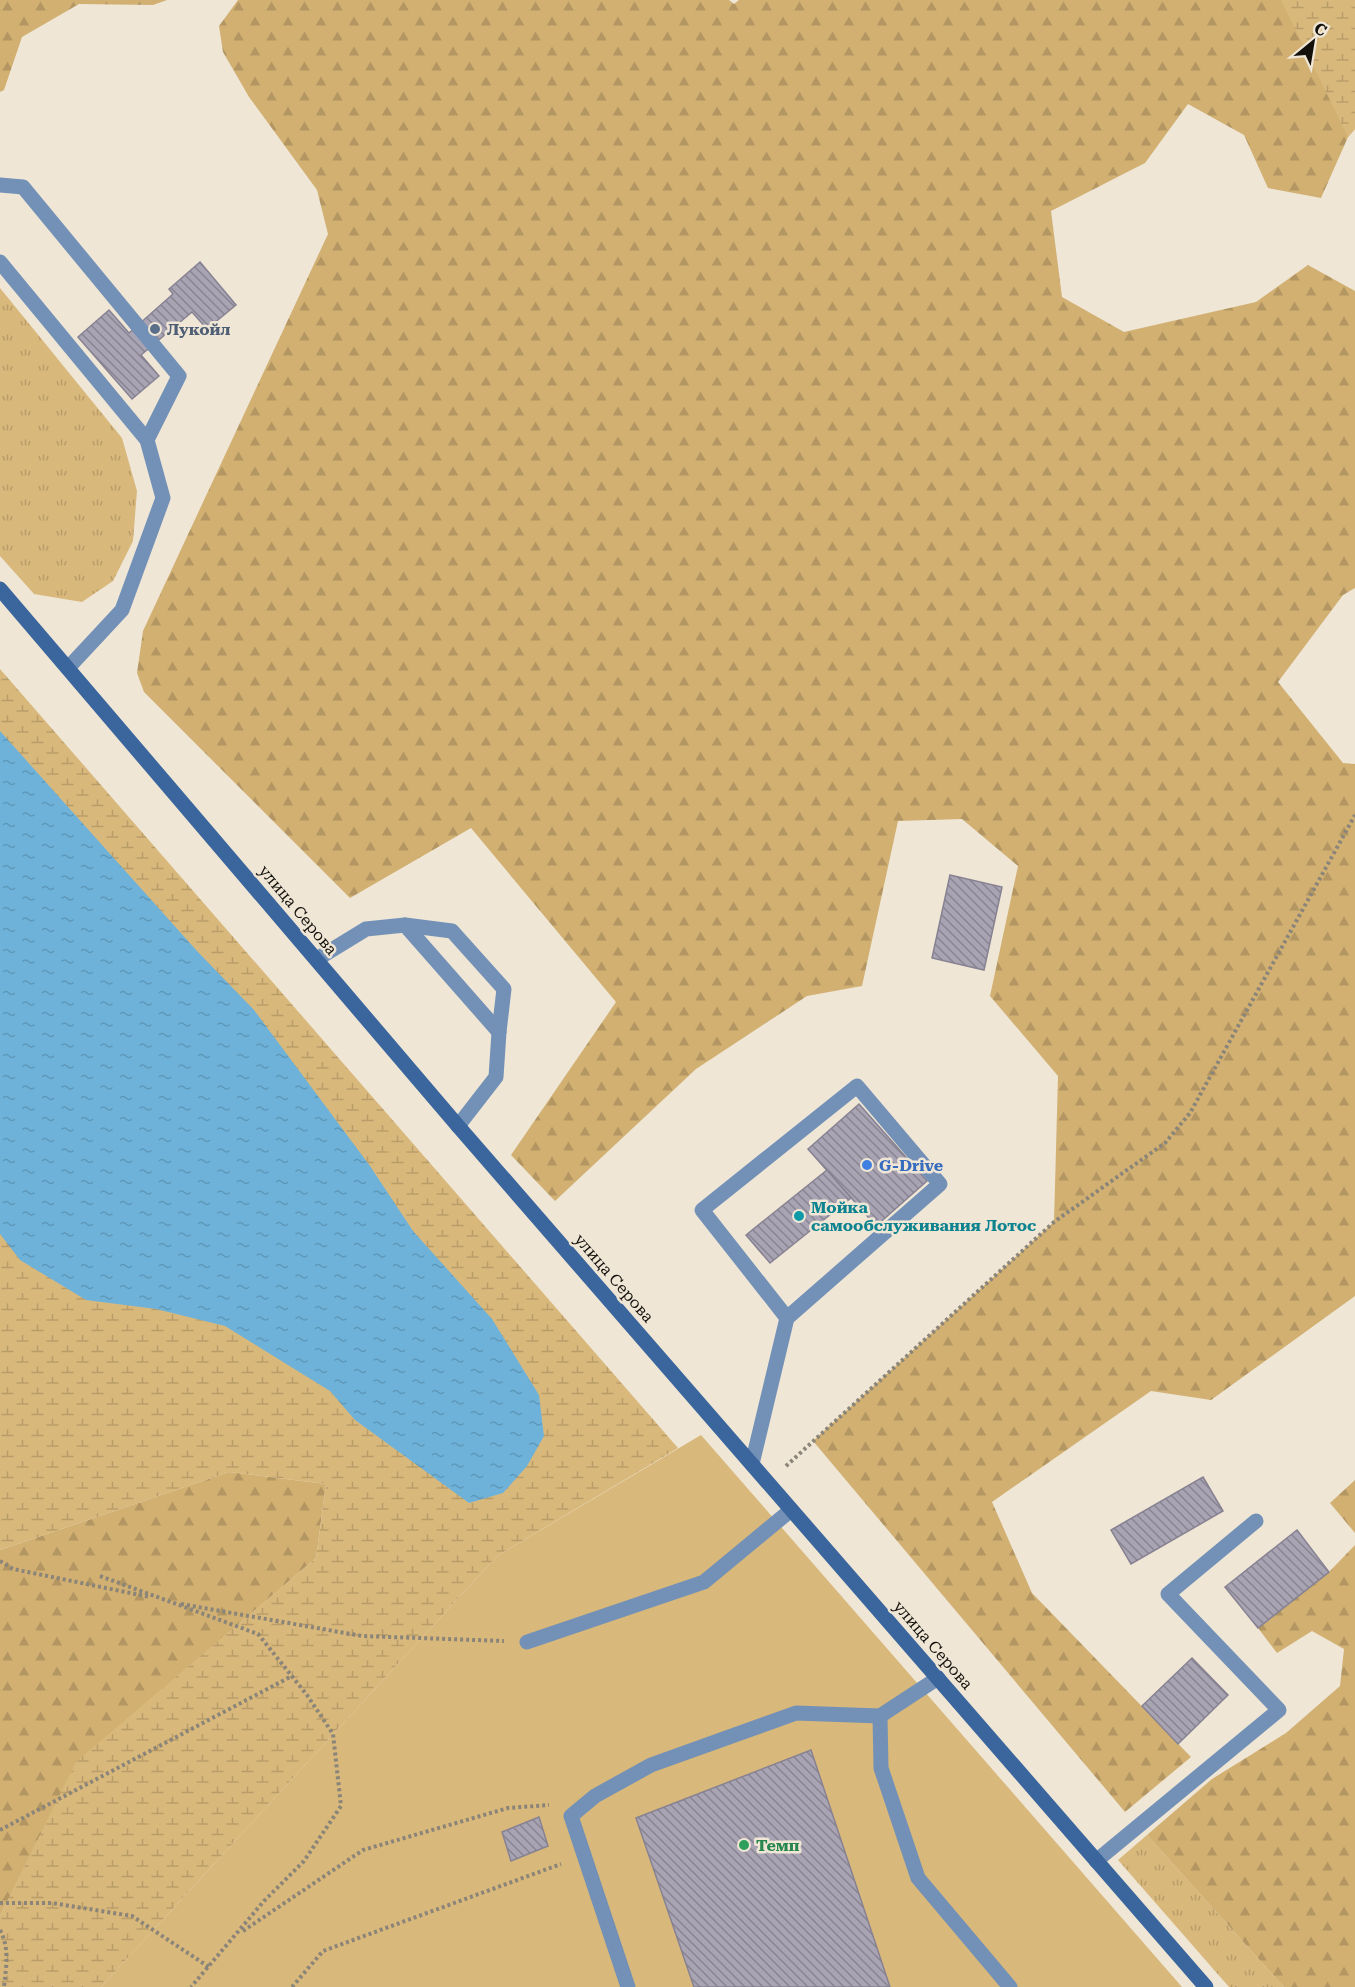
<svg xmlns="http://www.w3.org/2000/svg" width="1355" height="1987" font-family="'Roboto Serif',serif">
	<style>
		.grass { fill: url(#grass-tufts) }
		.forest { fill: url(#forest-firs) }
		.wetland { fill: url(#wetland-marsh) }
		.park { fill: #d9b87b }
		.water { fill: url(#water-ripples) }
		.building { fill: url(#building-back-hatch); stroke: #878292; stroke-width: 1.5 }
		.lines { fill: none; stroke-linecap: round; stroke-linejoin: round }
		.path { stroke: #8a8479; stroke-width: 4; stroke-dasharray: 3 3; stroke-linecap: butt }
		.service { stroke: #7391b7; stroke-width: 15 }
		.secondary { stroke: #3b669d; stroke-width: 15 }
		.service-dot { fill: #5c6f8a; stroke: #efe6d6; stroke-width: 2 }
		.shop-dot { fill: #3f7fe0; stroke: #efe6d6; stroke-width: 2 }
		.culture-dot { fill: #0f9aa8; stroke: #efe6d6; stroke-width: 2 }
		.leisure-dot { fill: #2e9e5b; stroke: #efe6d6; stroke-width: 2 }
		.labels { text-anchor: middle; dominant-baseline: central; stroke-width: 5; stroke-linejoin: round; paint-order: stroke }
		.service-label { font-size: 16px; font-weight: bold; fill: #4e5e75; stroke: #efe6d6; text-anchor: start }
		.street-label { font-size: 16px; fill: #13100b; stroke: #efe6d6 }
		.shop-label { font-size: 16px; font-weight: bold; fill: #366cbe; stroke: #efe6d6; text-anchor: start }
		.culture-label { font-size: 16px; font-weight: bold; fill: #0d838f; stroke: #efe6d6; text-anchor: start }
		.leisure-label { font-size: 16px; font-weight: bold; fill: #27864d; stroke: #efe6d6; text-anchor: start }
	</style>
	<defs>
		<pattern id="grass-tufts" width="24" height="20" patternUnits="userSpaceOnUse" patternTransform="scale(1.5)"><rect width="24" height="20" fill="#d9b87b"/><path d="M3 7l-1-3M5 7V3M7 7l1-3M15 17l-1-3M17 17v-4M19 17l1-3" fill="none" stroke="#b99d69"/></pattern>
		<pattern id="forest-firs" width="22" height="20" patternUnits="userSpaceOnUse" patternTransform="scale(1.5)"><rect width="22" height="20" fill="#d1b072"/><path d="M5 1l3.5 6h-7zM16 11l3.5 6h-7z" fill="#b39661"/></pattern>
		<pattern id="wetland-marsh" width="20" height="14" patternUnits="userSpaceOnUse" patternTransform="scale(1.5)"><rect width="20" height="14" fill="#d9b87b"/><path d="M1 5h8M5 5V1M11 12h8M15 12V8" fill="none" stroke="#b99d69"/></pattern>
		<pattern id="water-ripples" width="26" height="14" patternUnits="userSpaceOnUse" patternTransform="scale(1.5)"><rect width="26" height="14" fill="#6eb2d9"/><path d="M2 4q2-2 4 0t4 0M15 11q2-2 4 0t4 0" fill="none" stroke="#5e98b9"/></pattern>
		<pattern id="building-back-hatch" width="6" height="6" patternUnits="userSpaceOnUse" patternTransform="scale(1.5)"><rect width="6" height="6" fill="#a9a4b4"/><path d="M-1 5l2 2M0 0l6 6M5-1l2 2" fill="none" stroke="#888491"/></pattern>
	</defs>
	<rect width="100%" height="100%" fill="#efe6d6"/>
	<g class="grass">
		<path d="M0 288 122 438 137 491 133 541 113 581 82 602 34 594 0 556Z"/>
		<path d="M1147 1835 1284 1987H1229L1118 1860Z"/>
	</g>
	<g class="forest">
		<path d="M0 0H167L153 5 79 4 22 37 4 90 0 92Z"/>
		<path d="M238 0H729L734 4 739 0H1355V129L1348 137 1321 198 1268 188 1244 135 1188 104 1145 163 1051 211 1062 297 1124 332 1256 302 1308 265 1355 291V588L1343 595 1278 682 1343 763 1355 764V1296L1211 1400 1151 1391 992 1502 1032 1593 1191 1757 1125 1812 813 1441 1054 1222 1058 1076 990 996 1018 866 962 819 898 821 862 986 807 996 696 1069 555 1201 511 1155 616 1002 471 828 350 898 144 692 137 673 143 631 328 234 317 190 249 97 223 52 219 26Z"/>
		<path d="M229 1472 326 1484 316 1558 77 1762 0 1916V1550Z"/>
		<path d="M1355 1480V1533L1330 1503Z"/>
		<path d="M1355 1545V1987H1284L1147 1835 1212 1779 1286 1733 1340 1686 1344 1649 1312 1631 1277 1653 1258 1628 1329 1572Z"/>
	</g>
	<g class="wetland">
		<path d="M1281 0H1355V129L1348 137Z"/>
		<path d="M0 669 678 1448 497 1556 101 1987H0V1916L76 1762 316 1558 326 1484 229 1472 0 1550Z"/>
	</g>
	<path class="park" d="M701 1435 1182 1987H101L497 1556Z"/>
	<path class="water" d="M0 731 197 951 254 1010 370 1166 413 1231 492 1319 539 1395 544 1436 527 1466 503 1493 469 1503 355 1420 330 1391 225 1326 156 1309 86 1300 20 1260 0 1234Z"/>
	<g class="building">
		<path d="M200 262 236 305 207 329 192 312 141 355 159 376 132 399 78 337 109 310 129 333 173 294 169 289Z"/>
		<path d="M950 875 1002 887 984 970 932 958Z"/>
		<path d="M859 1104 927 1181 876 1226 808 1149Z"/>
		<path d="M827 1170 851 1198 770 1263 746 1235Z"/>
		<path d="M1203 1477 1223 1511 1131 1564 1111 1530Z"/>
		<path d="M1297 1530 1329 1572 1258 1628 1225 1587Z"/>
		<path d="M1192 1658 1228 1695 1178 1744 1142 1706Z"/>
		<path d="M811 1750 890 1987H694L636 1818Z"/>
		<path d="M539 1817 548 1846 511 1861 502 1832Z"/>
	</g>
	<g class="lines">
		<g class="path">
			<path d="M786 1466 1054 1222 1165 1143 1190 1113 1355 815"/>
			<path d="M0 1561 13 1569 150 1597"/>
			<path d="M100 1576 258 1634 307 1695 333 1734 341 1806 304 1861 264 1901 191 1987"/>
			<path d="M181 1604 362 1636 504 1641"/>
			<path d="M0 1830 292 1676"/>
			<path d="M0 1903H52L132 1916 209 1967"/>
			<path d="M0 1930C10 1949 6 1967 4 1987"/>
			<path d="M243 1931 363 1850 508 1808 549 1805"/>
			<path d="M292 1987 323 1951 561 1864"/>
		</g>
		<g class="service">
			<path d="M0 185 23 187 179 376 147 440"/>
			<path d="M0 262 147 440 163 498 122 610 68 668"/>
			<path d="M405 925 452 931 504 989 499 1032"/>
			<path d="M317 959 366 929 405 925 499 1032 496 1077 458 1126"/>
			<path d="M752 1464 787 1318 940 1184 857 1086 702 1210 787 1318"/>
			<path d="M527 1642 704 1582 791 1510"/>
			<path d="M938 1678 880 1716 881 1768 918 1878 1010 1987"/>
			<path d="M1096 1861 1279 1710 1168 1594 1256 1521"/>
			<path d="M628 1987 571 1816 595 1796 651 1765 796 1713 880 1716"/>
		</g>
		<path class="secondary" d="M0 589 458 1126 1206 1987"/>
	</g>
	<circle class="service-dot" cx="155" cy="329" r="6"/>
	<circle class="shop-dot" cx="867" cy="1165" r="6"/>
	<circle class="culture-dot" cx="799" cy="1216" r="6"/>
	<circle class="leisure-dot" cx="744" cy="1845" r="6"/>
	<g class="labels">
		<g class="service-label">
			<text x="167" y="329">Лукойл</text>
		</g>
		<g class="street-label">
			<text transform="translate(298 910) rotate(50)">улица Серова</text>
			<text transform="translate(614 1278) rotate(49)">улица Серова</text>
			<text transform="translate(933 1645) rotate(49)">улица Серова</text>
		</g>
		<g class="shop-label">
			<text x="879" y="1165">G-Drive</text>
		</g>
		<g class="culture-label">
			<text x="811" y="1207">Мойка<tspan x="811" dy="18">самообслуживания Лотос</tspan></text>
		</g>
		<g class="leisure-label">
			<text x="756" y="1845">Темп</text>
		</g>
	</g>
	<g transform="translate(1313 42) rotate(30)" stroke="#efe6d6" stroke-width="4.5" paint-order="stroke">
	<path d="M0-4.5L10 22L0 15L-10 22Z" fill="#13100b"/>
	<text y="-9" font-size="16" font-weight="bold" text-anchor="middle" fill="#13100b">С</text>
	</g>
</svg>
